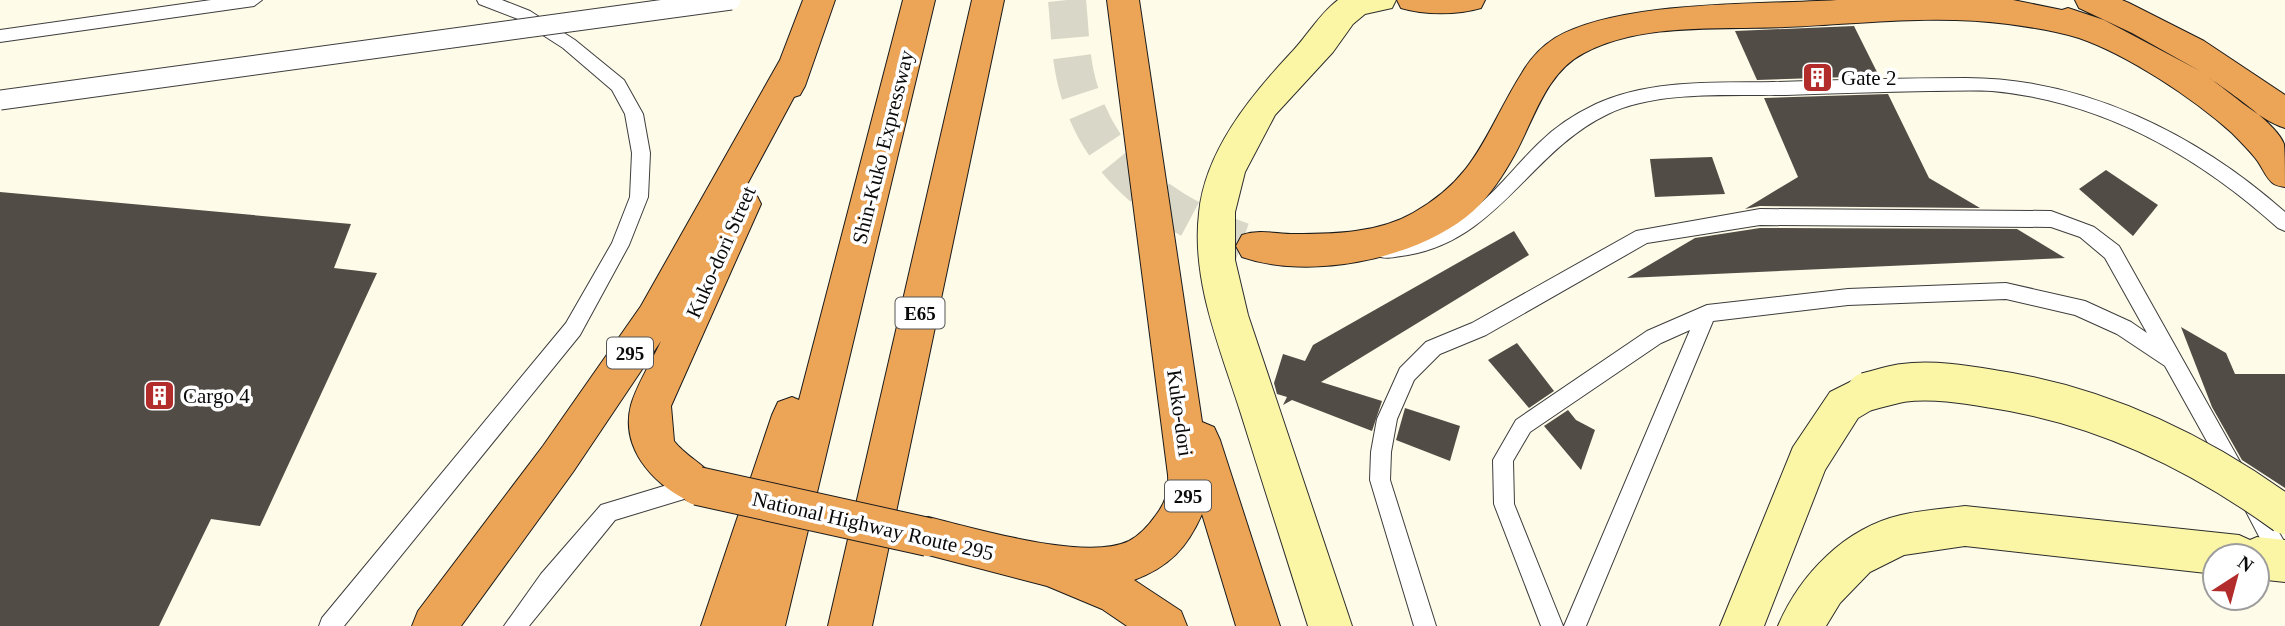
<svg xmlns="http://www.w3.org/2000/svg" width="2285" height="626" font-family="'Times New Roman',serif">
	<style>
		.building { fill: #524c47 }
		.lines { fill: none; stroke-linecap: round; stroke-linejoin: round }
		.highway-tunnel { stroke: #d9d7c7; stroke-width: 38; stroke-dasharray: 38 19; stroke-linecap: butt }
		.lane-casing { stroke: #3d3d3d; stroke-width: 2 }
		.secondary-casing { stroke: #2c2c2c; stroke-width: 2 }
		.highway-casing { stroke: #1b1b1b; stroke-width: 2 }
		.lane { fill: #fff; fill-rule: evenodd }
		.secondary { fill: #fbf6a6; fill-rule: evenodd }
		.highway { fill: #eca457; fill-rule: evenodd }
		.lane-bridge-casing { stroke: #3d3d3d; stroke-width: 21; stroke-linecap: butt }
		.secondary-bridge-casing { stroke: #2c2c2c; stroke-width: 40; stroke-linecap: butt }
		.highway-bridge-casing { stroke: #1b1b1b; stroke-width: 40; stroke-linecap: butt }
		.lane-bridge { stroke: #fff; stroke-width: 19 }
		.secondary-bridge { stroke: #fbf6a6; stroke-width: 38 }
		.highway-bridge { stroke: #eca457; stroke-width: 38 }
		.labels { text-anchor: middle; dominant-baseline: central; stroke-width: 7; stroke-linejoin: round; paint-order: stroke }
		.shield { fill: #fff; stroke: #545454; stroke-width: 2 }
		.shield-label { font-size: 19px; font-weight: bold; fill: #0a0a0a }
		.poi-label { font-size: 21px; fill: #0a0a0a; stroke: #fff; text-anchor: start }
		.street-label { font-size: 21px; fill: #0a0a0a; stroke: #fff }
	</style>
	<rect width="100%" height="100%" fill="#fefbe8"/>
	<g class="building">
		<path d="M1854 26 1879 76 1757 80 1735 31Z"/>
		<path d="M1888 94 1929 178 1980 208 1760 206 1745 209 1798 177 1764 98Z"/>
		<path d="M1712 157 1725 194 1655 197 1650 159Z"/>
		<path d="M2106 170 2158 205 2133 236 2079 189Z"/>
		<path d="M0 192 351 224 334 268 377 273 260 526 211 519 159 626H0Z"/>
		<path d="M1760 228 2017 229 2065 258 1627 278 1695 238Z"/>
		<path d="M1514 231 1529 255 1321 382 1382 401 1372 431 1292 400 1283 405 1287 397 1277 394 1274 383 1283 354 1305 361 1313 345Z"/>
		<path d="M2181 327 2226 353 2235 374H2285V488L2242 460 2212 407Z"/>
		<path d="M1517 343 1554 391 1529 408 1488 360Z"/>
		<path d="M1405 408 1460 426 1450 461 1396 440Z"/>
		<path d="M1568 410 1576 420 1595 430 1581 470 1544 426Z"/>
	</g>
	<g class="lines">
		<path class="highway-tunnel" d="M1067 0C1070 30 1070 61 1079 90 1105 175 1174 220 1255 246"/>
		<defs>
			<g id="lane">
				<path d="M211 0H262L254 6 0 42V30Z"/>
				<path d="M477 0H502L530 11 575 40 624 80 643 114 650 153 648 197 629 245 580 335 344 626H319L322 618 566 323 612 243 630 197 632 153 625 114 612 90 563 48 518 19 479 4Z"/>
				<path d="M1966 78C2085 78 2198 135 2285 212V231L2278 228C2198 156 2102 101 1992 91 1971 90 1950 91 1929 91 1881 92 1834 93 1786 95 1732 96 1658 90 1608 114 1530 151 1499 239 1408 255 1398 256 1387 260 1377 256L1375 251 1377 246C1401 237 1426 238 1449 226 1485 207 1510 171 1539 143 1555 127 1575 114 1596 104 1650 79 1716 83 1774 82 1838 80 1902 78 1966 78Z"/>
				<path d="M1760 209 2051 211 2094 227 2119 246 2243 467 2246 474 2243 481 2236 484 2229 481 2165 366 2117 334 2075 315 2006 299 1848 305 1713 321 1586 626H1564L1690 330 1661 343 1530 432 1513 461 1514 504 1563 626H1541L1494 504 1493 460 1516 420 1647 331 1707 305 1848 289 2006 283 2085 301 2131 322 2147 333 2105 258 2080 237 2051 227 1760 225 1647 243 1486 335 1440 354 1414 380 1397 419 1391 452 1390 480 1436 626H1414L1370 480 1371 452 1377 419 1400 368 1426 342 1472 323 1636 231Z"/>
				<path d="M697 476 704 479 707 486 704 493 615 520 529 626H504L541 574 601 505Z"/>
				<path d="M2250 490 2257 493 2285 543V569L2275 567 2240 500 2243 493Z"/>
			</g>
			<g id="secondary">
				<path d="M1338 0H1396L1392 8 1365 14 1353 24 1333 52 1275 115 1245 172 1235 212V260L1248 315 1352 626H1308C1286 555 1263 485 1241 414 1221 350 1191 282 1199 213 1205 152 1249 98 1289 55 1306 38 1319 14 1338 0Z"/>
				<path d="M1866 374 1880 379 1886 392 1880 405 1858 418 1825 470 1764 626H1720L1793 447 1830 392Z"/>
				<path d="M1965 506 2239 535 2250 540 2257 537 2285 540V582L2257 579V556H2215V574L1965 546 1904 555 1870 572 1840 603 1826 626H1778C1800 574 1845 528 1901 515 1922 510 1944 509 1965 506Z"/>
			</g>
			<g id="highway">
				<path d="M803 0H835L805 86 800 95 794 97 744 190 756 194 761 204 671 406 674 441C688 459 710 466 719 486L713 500 698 505C659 490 619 452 631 405 637 384 652 361 661 341L573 472 461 626H412L418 611 543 446 641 306 780 60Z"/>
				<path d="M903 0H935L785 626H701L772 415 778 402 792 397 799 400Z"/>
				<path d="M972 0H1004L872 626H828Z"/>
				<path d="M1107 0H1139L1202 422 1214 427 1220 440 1280 626H1236L1202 514C1187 548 1169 567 1134 580L1181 611 1187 626H1127L1102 609 1047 586 913 551 907 537 913 523 928 517C975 528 1085 562 1129 541 1140 535 1149 525 1156 515 1166 502 1169 491 1168 475Z"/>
				<path d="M1397 0H1485L1481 8C1458 15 1424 15 1401 8Z"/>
				<path d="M1837 0H2013L2062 10 2068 8 2104 20 2200 71 2132 33 2079 8 2075 0H2122L2129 3 2204 41 2285 95V128C2257 119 2227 89 2202 73 2221 86 2277 123 2284 144 2285 155 2285 175 2285 187 2281 186 2277 186 2274 184 2266 179 2262 166 2256 159 2249 150 2240 141 2232 133 2193 98 2128 55 2079 38 2056 31 2031 27 2008 24 1934 14 1859 24 1785 27 1721 30 1643 22 1584 53 1543 74 1533 125 1511 161 1499 182 1485 202 1466 217 1411 260 1308 280 1242 257L1236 246 1242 235C1260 229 1276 234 1294 234 1334 234 1378 233 1413 213 1478 177 1486 130 1522 73 1530 59 1541 47 1555 38 1621 0 1759 5 1837 0Z"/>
			</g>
		</defs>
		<use href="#lane" class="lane-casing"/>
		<use href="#secondary" class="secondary-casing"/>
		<use href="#highway" class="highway-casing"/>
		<use href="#lane" class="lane"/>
		<use href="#secondary" class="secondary"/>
		<use href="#highway" class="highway"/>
		<defs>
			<path id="lane-bridge" d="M0 100 731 0"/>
			<path id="secondary-bridge" d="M1866 392C1878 389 1890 385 1902 383 1932 379 1964 384 1993 389 2101 405 2197 451 2285 515"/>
			<path id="highway-bridge" d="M698 486 928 537"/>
		</defs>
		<use href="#lane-bridge" class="lane-bridge-casing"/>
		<use href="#secondary-bridge" class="secondary-bridge-casing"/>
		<use href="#highway-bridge" class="highway-bridge-casing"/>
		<use href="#lane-bridge" class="lane-bridge"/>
		<use href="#secondary-bridge" class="secondary-bridge"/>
		<use href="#highway-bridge" class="highway-bridge"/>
	</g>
	<defs>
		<symbol id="building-square" viewBox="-11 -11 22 22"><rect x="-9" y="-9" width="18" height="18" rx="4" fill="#b12c2b" stroke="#fff"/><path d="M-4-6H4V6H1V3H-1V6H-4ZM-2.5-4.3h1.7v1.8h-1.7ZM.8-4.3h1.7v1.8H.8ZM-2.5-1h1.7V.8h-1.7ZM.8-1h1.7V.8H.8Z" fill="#fff"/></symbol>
	</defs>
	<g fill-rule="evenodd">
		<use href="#building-square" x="1800" y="60" width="35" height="35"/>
		<use href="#building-square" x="142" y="378" width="35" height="35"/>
	</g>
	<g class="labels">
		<g class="shield">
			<rect x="895.5" y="297.5" width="49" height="31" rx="5"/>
			<rect x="607" y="337.5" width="46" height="31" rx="5"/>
			<rect x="1165" y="480.5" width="46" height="31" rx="5"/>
		</g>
		<g class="shield-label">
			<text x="920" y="313">E65</text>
			<text x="630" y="353">295</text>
			<text x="1188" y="496">295</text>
		</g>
		<g class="poi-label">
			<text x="1841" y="78">Gate 2</text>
			<text x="183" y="396">Cargo 4</text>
		</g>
		<g class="street-label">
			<text transform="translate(883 147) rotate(-76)">Shin-Kuko Expressway</text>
			<text transform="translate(721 252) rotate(-66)">Kuko-dori Street</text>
			<text transform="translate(1180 413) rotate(82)">Kuko-dori</text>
			<text transform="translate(873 526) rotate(13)">National Highway Route 295</text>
		</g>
	</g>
	<g transform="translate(2236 577) rotate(36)"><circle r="33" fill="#ffffff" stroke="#9d9d9d" stroke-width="2"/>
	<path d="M0-5L12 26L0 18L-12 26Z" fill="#b12c2b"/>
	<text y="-10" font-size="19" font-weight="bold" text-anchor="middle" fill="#0a0a0a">N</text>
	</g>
</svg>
